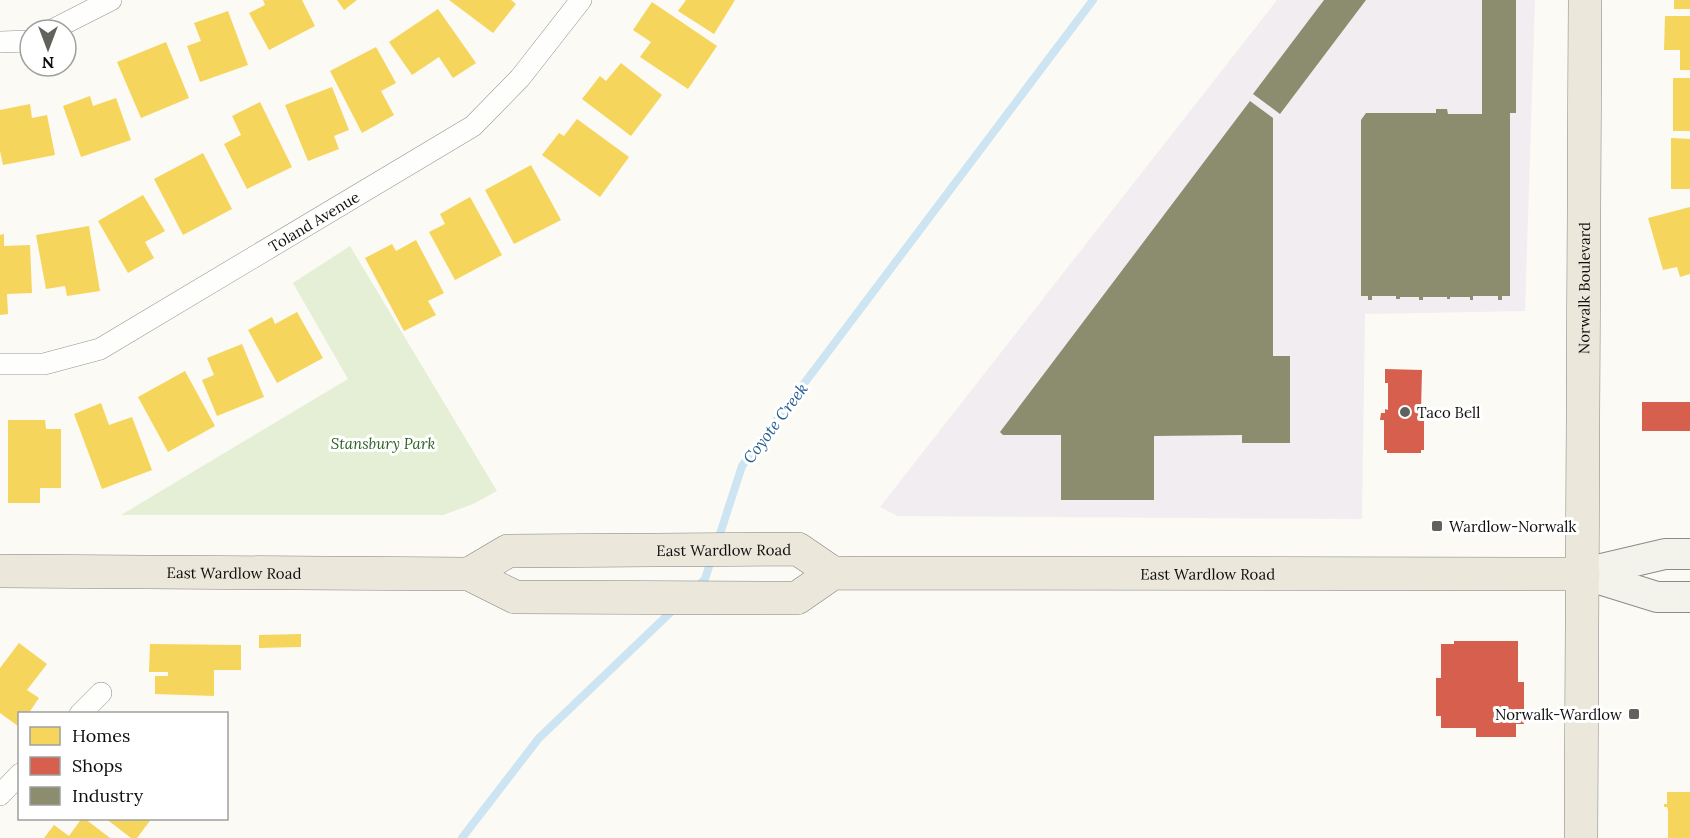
<svg xmlns="http://www.w3.org/2000/svg" width="1690" height="838" font-family="Lora,serif">
	<style>
		.industrial { fill: #f2edf0 }
		.green { fill: #e4efd6 }
		.homes { fill: #f6d55c }
		.shops { fill: #d6604d }
		.industry { fill: #8c8c6e }
		.lines { fill: none; stroke-linecap: round; stroke-linejoin: round }
		.stream { stroke: #cde4f2; stroke-width: 8 }
		.minor-casing { stroke: #959492; stroke-width: 22 }
		.secondary-casing { stroke: #8b8b88; stroke-width: 32 }
		.primary-casing { stroke: #82827f; stroke-width: 34 }
		.minor { stroke: #fefefd; stroke-width: 21 }
		.secondary { stroke: #f4f3eb; stroke-width: 30 }
		.primary { stroke: #ebe7db; stroke-width: 33 }
		.poi-dot { fill: #61615e; stroke: #fff; stroke-width: 2 }
		.labels { text-anchor: middle; dominant-baseline: central; stroke-width: 6; stroke-linejoin: round; paint-order: stroke }
		.street-label { font-size: 15px; fill: #0e0e0e; stroke: #fff }
		.poi-label { font-size: 15px; fill: #0e0e0e; stroke: #fff; text-anchor: start }
		.park-label { font-size: 15px; font-style: italic; fill: #2e6124; stroke: #fff }
		.water-label { font-size: 16px; font-style: italic; fill: #225f96; stroke: #fff }
	</style>
	<rect width="100%" height="100%" fill="#fbfaf4"/>
	<path class="industrial" d="M1277 0H1535L1525 311 1365 314 1362 519 898 516 880 507Z"/>
	<path class="green" d="M350 246 497 491 473 504 443 515H121L348 379 293 283Z"/>
	<g class="homes">
		<path d="M263 0H302L315 26 269 50 249 13 265 5Z"/>
		<path d="M337 0H357L344 10Z"/>
		<path d="M449 0H511L516 4 493 33Z"/>
		<path d="M686 0H735L714 34 678 11Z"/>
		<rect x="1674" y="0" width="16" height="9"/>
		<path d="M652 2 717 46 688 89 640 57 651 42 633 30Z"/>
		<path d="M438 9 476 63 453 78 439 57 412 75 389 42Z"/>
		<path d="M228 11 248 65 200 82 187 46 201 41 194 23Z"/>
		<path d="M1665 16H1690V70H1680V50H1664Z"/>
		<path d="M166 42 189 98 141 118 117 62Z"/>
		<path d="M376 47 396 83 381 91 394 115 362 133 330 71Z"/>
		<path d="M621 63 662 95 631 136 582 99 600 76 606 81Z"/>
		<rect x="1673" y="78" width="17" height="53"/>
		<path d="M332 87 349 130 334 136 339 149 308 161 285 105Z"/>
		<path d="M90 96 93 106 116 98 131 140 81 157 63 106Z"/>
		<path d="M260 102 292 167 247 189 224 144 241 135 232 116Z"/>
		<path d="M30 104 32 118 47 115 55 155 3 165 0 151V110Z"/>
		<path d="M577 119 629 157 600 197 542 155 559 133 564 136Z"/>
		<path d="M1671 138 1690 139V189H1671Z"/>
		<path d="M203 153 232 209 183 235 154 179Z"/>
		<path d="M531 165 561 220 514 244 485 190Z"/>
		<path d="M143 195 165 231 145 242 154 258 128 273 98 221Z"/>
		<path d="M470 197 502 255 455 280 429 232 445 224 440 214Z"/>
		<path d="M1690 207V274L1680 277 1677 267 1663 270 1648 218Z"/>
		<path d="M89 226 100 291 67 296 65 286 46 289 36 235Z"/>
		<path d="M4 234V246L30 245 32 293 7 294 8 314 0 315V235Z"/>
		<path d="M416 240 444 293 428 301 436 315 404 331 365 258 392 244 396 251Z"/>
		<path d="M297 312 323 358 277 383 248 330 272 317 275 324Z"/>
		<path d="M242 344 264 397 217 416 202 380 214 375 207 358Z"/>
		<path d="M185 371 215 426 168 452 138 397Z"/>
		<path d="M101 403 109 425 132 417 152 470 102 489 74 414Z"/>
		<path d="M8 420H45L46 429H61V488H40V503H8Z"/>
		<path d="M301 634V647L259 648V635Z"/>
		<path d="M19 643 47 664 27 690 39 698 28 714H20V724L18 726 0 713V668Z"/>
		<path d="M150 644 241 645V670H214V696L155 694V676H168V672H149Z"/>
		<path d="M1667 792H1690V838H1668V810L1667 807H1664V804H1667Z"/>
		<path d="M82 818H84L110 838H44L54 825 69 836Z"/>
		<path d="M105 818H152L137 838H131Z"/>
	</g>
	<g class="shops">
		<path d="M1385 369 1422 370 1421 411H1424V450H1421V453H1387V450H1384V420H1380L1381 413H1385V409L1388 410V383H1385Z"/>
		<rect x="1642" y="402" width="48" height="29"/>
		<path d="M1454 641H1518V682H1524V724H1516V737H1476V728H1441V716H1436V678H1441V644H1454Z"/>
	</g>
	<g class="industry">
		<path d="M1324 0H1366L1280 114 1253 94Z"/>
		<path d="M1482 0H1516V113H1510V296H1502V300H1498V296H1473V300H1470V297H1450V299H1447V297H1423V300H1419V297H1400V299H1396V296H1372V300H1368V296H1361V120L1366 113H1436V109H1447L1448 114H1482Z"/>
		<path d="M1250 101 1273 118V356H1290V443H1242V435L1154 436V500H1061V435H1003L1000 432Z"/>
	</g>
	<g class="lines">
		<g class="stream">
			<path d="M717 543 742 466 1093 0"/>
			<path d="M696 588 705 579 712 557"/>
			<path d="M462 838 539 738 674 609"/>
		</g>
		<defs>
			<g id="minor">
				<path d="M52 30 111 0"/>
				<path d="M0 42 30 41"/>
				<path id="s1" d="M0 364H44L100 349 473 126 520 78 581 0"/>
				<path d="M80 714 101 693"/>
				<path d="M0 795 20 774"/>
			</g>
			<g id="secondary">
				<path d="M1584 573 1665 554H1690"/>
				<path d="M1583 574 1657 597H1690"/>
			</g>
			<g id="primary">
				<path id="s2" d="M0 571 469 574 515 597 797 598 833 573 1583 574"/>
				<path id="s3" d="M469 574 508 551 798 549 833 573"/>
				<path id="s4" d="M1581 838 1585 0"/>
			</g>
		</defs>
		<use href="#minor" class="minor-casing"/>
		<use href="#secondary" class="secondary-casing"/>
		<use href="#primary" class="primary-casing"/>
		<use href="#minor" class="minor"/>
		<use href="#secondary" class="secondary"/>
		<use href="#primary" class="primary"/>
	</g>
	<g class="poi-dot">
		<circle cx="1405" cy="412" r="6"/>
		<rect x="1431" y="520" width="12" height="12" rx="3"/>
		<rect x="1628" y="708" width="12" height="12" rx="3"/>
	</g>
	<g class="labels">
		<g class="street-label">
			<text stroke="none"><textPath href="#s1" startOffset="351">Toland Avenue</textPath></text>
			<text stroke="none"><textPath href="#s4" startOffset="550">Norwalk Boulevard</textPath></text>
			<text stroke="none"><textPath href="#s3" startOffset="261">East Wardlow Road</textPath></text>
			<text stroke="none"><textPath href="#s2" startOffset="234">East Wardlow Road</textPath></text>
			<text stroke="none"><textPath href="#s2" startOffset="1221">East Wardlow Road</textPath></text>
		</g>
		<g class="poi-label">
			<text x="1417" y="412">Taco Bell</text>
			<text x="1449" y="526">Wardlow-Norwalk</text>
			<text x="1622" y="714" text-anchor="end">Norwalk-Wardlow</text>
		</g>
		<g class="park-label">
			<text x="383" y="443">Stansbury Park</text>
		</g>
		<g class="water-label">
			<text transform="translate(775 423) rotate(-53)">Coyote Creek</text>
		</g>
	</g>
	<rect x="18" y="712" width="210" height="108" fill="#ffffff" stroke="#9f9f9f" stroke-width="1.5"/>
	<rect x="30" y="727" width="30" height="18" fill="#f6d55c" stroke="#9f9f9f" stroke-width="1.5"/>
	<text x="72" y="742" font-size="18" fill="#0e0e0e">Homes</text>
	<rect x="30" y="757" width="30" height="18" fill="#d6604d" stroke="#9f9f9f" stroke-width="1.5"/>
	<text x="72" y="772" font-size="18" fill="#0e0e0e">Shops</text>
	<rect x="30" y="787" width="30" height="18" fill="#8c8c6e" stroke="#9f9f9f" stroke-width="1.5"/>
	<text x="72" y="802" font-size="18" fill="#0e0e0e">Industry</text>
	<g transform="translate(48 48) rotate(180)"><circle r="28" fill="#ffffff" stroke="#9f9f9f" stroke-width="1.5"/>
	<path d="M0-4.5L10 22L0 15L-10 22Z" fill="#61615e"/>
	<text y="-9" font-size="16" font-weight="bold" text-anchor="middle" fill="#0e0e0e">N</text>
	</g>
</svg>
